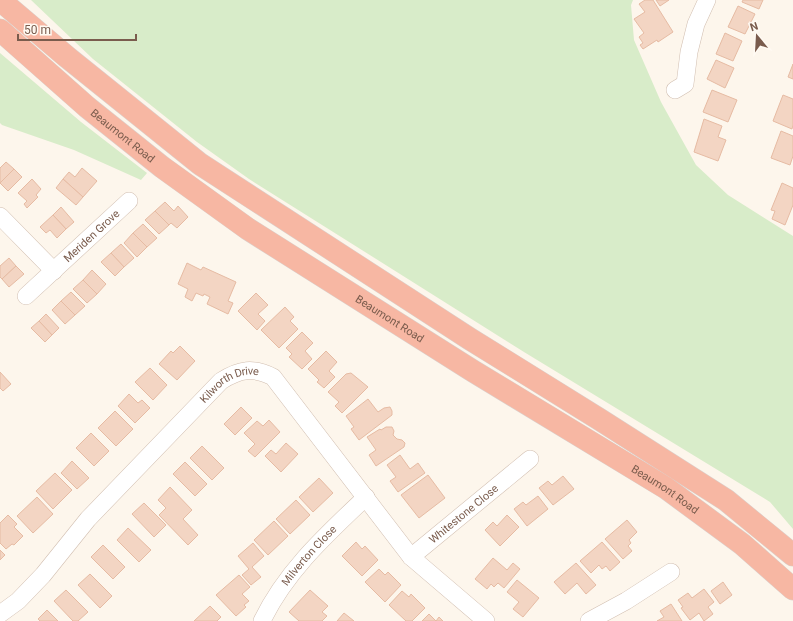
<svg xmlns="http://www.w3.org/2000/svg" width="793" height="621" font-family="Roboto,sans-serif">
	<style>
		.green { fill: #d8ecc9 }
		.building { fill: #f3d5c3; stroke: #e6bba3 }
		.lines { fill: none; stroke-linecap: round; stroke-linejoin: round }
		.minor-casing { stroke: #d1beb0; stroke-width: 18 }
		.highway-casing { stroke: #dad1cd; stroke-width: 23 }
		.minor { stroke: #fff; stroke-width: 17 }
		.highway { stroke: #f7b7a3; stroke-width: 22 }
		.labels { text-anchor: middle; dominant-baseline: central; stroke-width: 3; stroke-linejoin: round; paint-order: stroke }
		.street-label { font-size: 11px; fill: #7a5c4d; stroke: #fffaf3 }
	</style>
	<rect width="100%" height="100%" fill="#fdf6ec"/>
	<g class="green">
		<path d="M31 0H633L631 5 634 40 661 102 696 165 728 195 793 236V529L770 502 524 352 249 179 197 142 93 59Z"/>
		<path d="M0 53 81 122 147 173 141 180 74 150 2 125 0 123Z"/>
	</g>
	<g class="building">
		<path d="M645 0H653L673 32 658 42 657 40 643 49 640 45 643 43 639 37 644 33 634 19 645 12 639 4Z"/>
		<path d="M656 0H669L660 6Z"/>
		<path d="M743 0H763L759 9 742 2Z"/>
		<path d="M738 6 755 14 745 34 728 27Z"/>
		<path d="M725 33 742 41 733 61 716 54Z"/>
		<path d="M716 60 734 68 725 88 707 79Z"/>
		<path d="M793 64V79L788 77Z"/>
		<path d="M712 90 737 100 728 122 703 112Z"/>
		<path d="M783 95 793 99V125L792 129 773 121Z"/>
		<path d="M704 119 722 126 718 137 726 140 718 161 694 152Z"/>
		<path d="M781 131 793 136V156L790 165 771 158Z"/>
		<path d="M6 162 14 169 0 183V168Z"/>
		<path d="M82 168 97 181 83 197 63 179 69 172 75 177Z"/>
		<path d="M14 169 22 177 8 191 0 183Z"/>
		<path d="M32 179 41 189 36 195 38 197 27 208 24 204 27 201 18 193Z"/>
		<path d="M63 179 83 197 76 205 56 188Z"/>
		<path d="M782 183 793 188V205L785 225 772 219 775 211 771 210Z"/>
		<path d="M165 202 174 211 178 206 188 217 177 228 171 223 169 225 155 211Z"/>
		<path d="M61 207 74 222 66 229 53 215Z"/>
		<path d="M155 211 169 225 159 234 145 220Z"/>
		<path d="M53 215 66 229 57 238 50 230 46 233 40 227Z"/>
		<path d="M143 224 157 238 147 247 133 233Z"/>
		<path d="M133 233 147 247 137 257 124 243Z"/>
		<path d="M121 244 134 258 124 267 111 253Z"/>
		<path d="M111 253 124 267 115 276 101 262Z"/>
		<path d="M9 258 16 266 2 279 0 277V266Z"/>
		<path d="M187 263 201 270 203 267 236 282 228 301 233 303 228 314 207 304 210 297 204 294 203 296 196 293 192 301 185 297 188 289 178 284Z"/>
		<path d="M16 266 24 274 9 287 2 279Z"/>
		<path d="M92 270 106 284 97 294 83 280Z"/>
		<path d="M83 280 97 294 87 303 73 289Z"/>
		<path d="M71 292 85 306 75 315 61 301Z"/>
		<path d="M256 293 268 305 258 314 265 321 257 330 238 311Z"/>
		<path d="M61 301 75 315 65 324 52 310Z"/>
		<path d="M285 307 294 317 290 321 298 329 279 348 261 330Z"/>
		<path d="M46 314 59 328 52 335 39 321Z"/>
		<path d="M39 321 52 335 45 342 31 328Z"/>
		<path d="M302 332 313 343 305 351 312 359 302 369 289 357 292 354 286 348Z"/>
		<path d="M180 346 195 361 177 380 159 364 171 351 173 353Z"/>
		<path d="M326 351 337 362 329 371 335 377 324 388 317 382 319 380 308 369Z"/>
		<path d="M150 368 167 385 153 400 135 382Z"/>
		<path d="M0 372 11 384 3 391 0 388Z"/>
		<path d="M351 373 368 387 342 413 335 406 339 402 328 392 346 374Z"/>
		<path d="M129 394 138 403 142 400 150 408 135 423 118 406Z"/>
		<path d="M368 399 378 412 384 408 390 407 392 411V415L359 440 351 429 354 427 346 416Z"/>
		<path d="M241 407 252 418 235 435 224 424Z"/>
		<path d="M115 411 133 429 116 446 98 428Z"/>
		<path d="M269 420 280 432 255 457 248 451 255 444 244 433 257 421 263 426Z"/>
		<path d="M386 427H392L394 431 393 435 397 439 402 440 405 443 404 447 376 466 369 455 376 450 367 437 380 429 381 430Z"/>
		<path d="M91 433 109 451 94 466 76 448Z"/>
		<path d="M286 443 298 454 281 472 265 456 271 450 276 454Z"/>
		<path d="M202 446 224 468 212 480 190 458Z"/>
		<path d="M400 455 410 469 418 463 425 473 398 492 390 481 396 477 387 465Z"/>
		<path d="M72 461 89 478 77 489 61 473Z"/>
		<path d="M185 462 207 484 195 496 173 474Z"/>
		<path d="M55 473 72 490 53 509 36 491Z"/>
		<path d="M428 475 445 498 419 518 401 495Z"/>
		<path d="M563 476 574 489 553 505 539 488 548 481 552 485Z"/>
		<path d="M319 478 333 493 313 512 299 497Z"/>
		<path d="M170 487 192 510 183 519 198 535 188 545 159 515 166 508 158 500Z"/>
		<path d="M538 496 548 509 527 526 514 509 523 502 526 505Z"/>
		<path d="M37 497 53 514 33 533 17 516Z"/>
		<path d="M296 500 310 515 290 534 276 519Z"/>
		<path d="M144 503 166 525 154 537 132 514Z"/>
		<path d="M8 515 17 524 14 527 23 536 14 545 12 544 6 549 0 543V523Z"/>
		<path d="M507 515 519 527 500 546 485 530 493 522 497 526Z"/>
		<path d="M627 520 637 532 629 540 631 543 628 546 632 551 623 559 605 539Z"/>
		<path d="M274 521 288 536 268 555 254 540Z"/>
		<path d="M128 528 151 550 139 562 117 540Z"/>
		<path d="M356 542 362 549 365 546 378 560 362 576 342 556Z"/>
		<path d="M602 542 620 562 610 571 606 566 602 569 599 565 591 573 580 561Z"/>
		<path d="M253 543 264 556 252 567 261 577 251 585 242 575 249 569 238 556Z"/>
		<path d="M103 545 125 567 113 579 91 557Z"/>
		<path d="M0 550 5 555 0 560Z"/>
		<path d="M493 558 507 570 513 563 520 569 504 588 498 583 494 587 491 584 487 589 475 579Z"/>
		<path d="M576 563 596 585 586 594 577 583 565 594 554 582Z"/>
		<path d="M379 569 385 575 388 572 401 585 385 602 365 582Z"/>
		<path d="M90 574 112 596 100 608 78 585Z"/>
		<path d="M239 575 250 587 242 594 249 601 244 605 246 607 236 616 216 595Z"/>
		<path d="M517 580 539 598 523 617 513 609 519 602 507 592Z"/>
		<path d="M723 582 732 595 720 604 711 591Z"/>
		<path d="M704 589 714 602 708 607 713 614 704 621 699 613 690 620 681 608 683 607 678 600 688 593 692 598Z"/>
		<path d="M66 590 88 612 78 621H73L54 601Z"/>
		<path d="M310 590 328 606 322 612 327 616 322 621H299L289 612Z"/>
		<path d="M402 591 409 597 411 594 425 608 412 621H406L389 605Z"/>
		<path d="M671 604 682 621H657L664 617 660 611Z"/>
		<path d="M210 606 221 617 217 621H194Z"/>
		<path d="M47 610 58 621H40L38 619Z"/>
		<path d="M344 613 354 621H337Z"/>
		<path d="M429 614 436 621 439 617 443 621H422Z"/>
	</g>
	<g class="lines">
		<defs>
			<g id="minor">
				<path d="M675 90 685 84 689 52 696 24 707 0"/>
				<path d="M0 216 54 271"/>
				<path id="s1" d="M26 296 129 201"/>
				<path id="s2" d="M411 557 530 459"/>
				<path id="s3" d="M0 614 18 601 43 575 88 519 221 381C240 369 253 367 273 377L411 557 486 621"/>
				<path id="s4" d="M262 621C286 571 326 535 366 497"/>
				<path d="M589 621 626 601 671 572"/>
			</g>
			<g id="highway">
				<path d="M0 0 67 57 200 164 470 339 599 419 726 500 793 555"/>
				<path id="s5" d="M0 30 87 107 162 167 248 229 473 371 666 488 742 544 793 589"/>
			</g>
		</defs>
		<use href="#minor" class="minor-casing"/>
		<use href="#highway" class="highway-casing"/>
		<use href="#minor" class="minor"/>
		<use href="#highway" class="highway"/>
	</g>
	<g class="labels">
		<g class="street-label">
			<text stroke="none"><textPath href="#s5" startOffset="162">Beaumont Road</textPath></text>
			<text stroke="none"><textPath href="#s1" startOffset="89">Meriden Grove</textPath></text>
			<text stroke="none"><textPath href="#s5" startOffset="486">Beaumont Road</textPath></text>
			<text stroke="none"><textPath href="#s3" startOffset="328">Kilworth Drive</textPath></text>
			<text stroke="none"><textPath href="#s5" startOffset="810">Beaumont Road</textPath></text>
			<text stroke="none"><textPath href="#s2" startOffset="68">Whitestone Close</textPath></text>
			<text stroke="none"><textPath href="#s4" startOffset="81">Milverton Close</textPath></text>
		</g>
	</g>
	<g transform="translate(757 36) rotate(342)" stroke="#fffaf3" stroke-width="3" paint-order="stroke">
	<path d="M0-3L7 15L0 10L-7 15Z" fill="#7a5c4d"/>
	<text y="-6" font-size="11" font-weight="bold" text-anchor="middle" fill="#7a5c4d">N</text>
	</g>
	<path d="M18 34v6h118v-6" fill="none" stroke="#7a5c4d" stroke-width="2"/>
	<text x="24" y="34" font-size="12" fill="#7a5c4d" stroke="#fffaf3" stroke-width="3" paint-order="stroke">50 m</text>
</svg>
